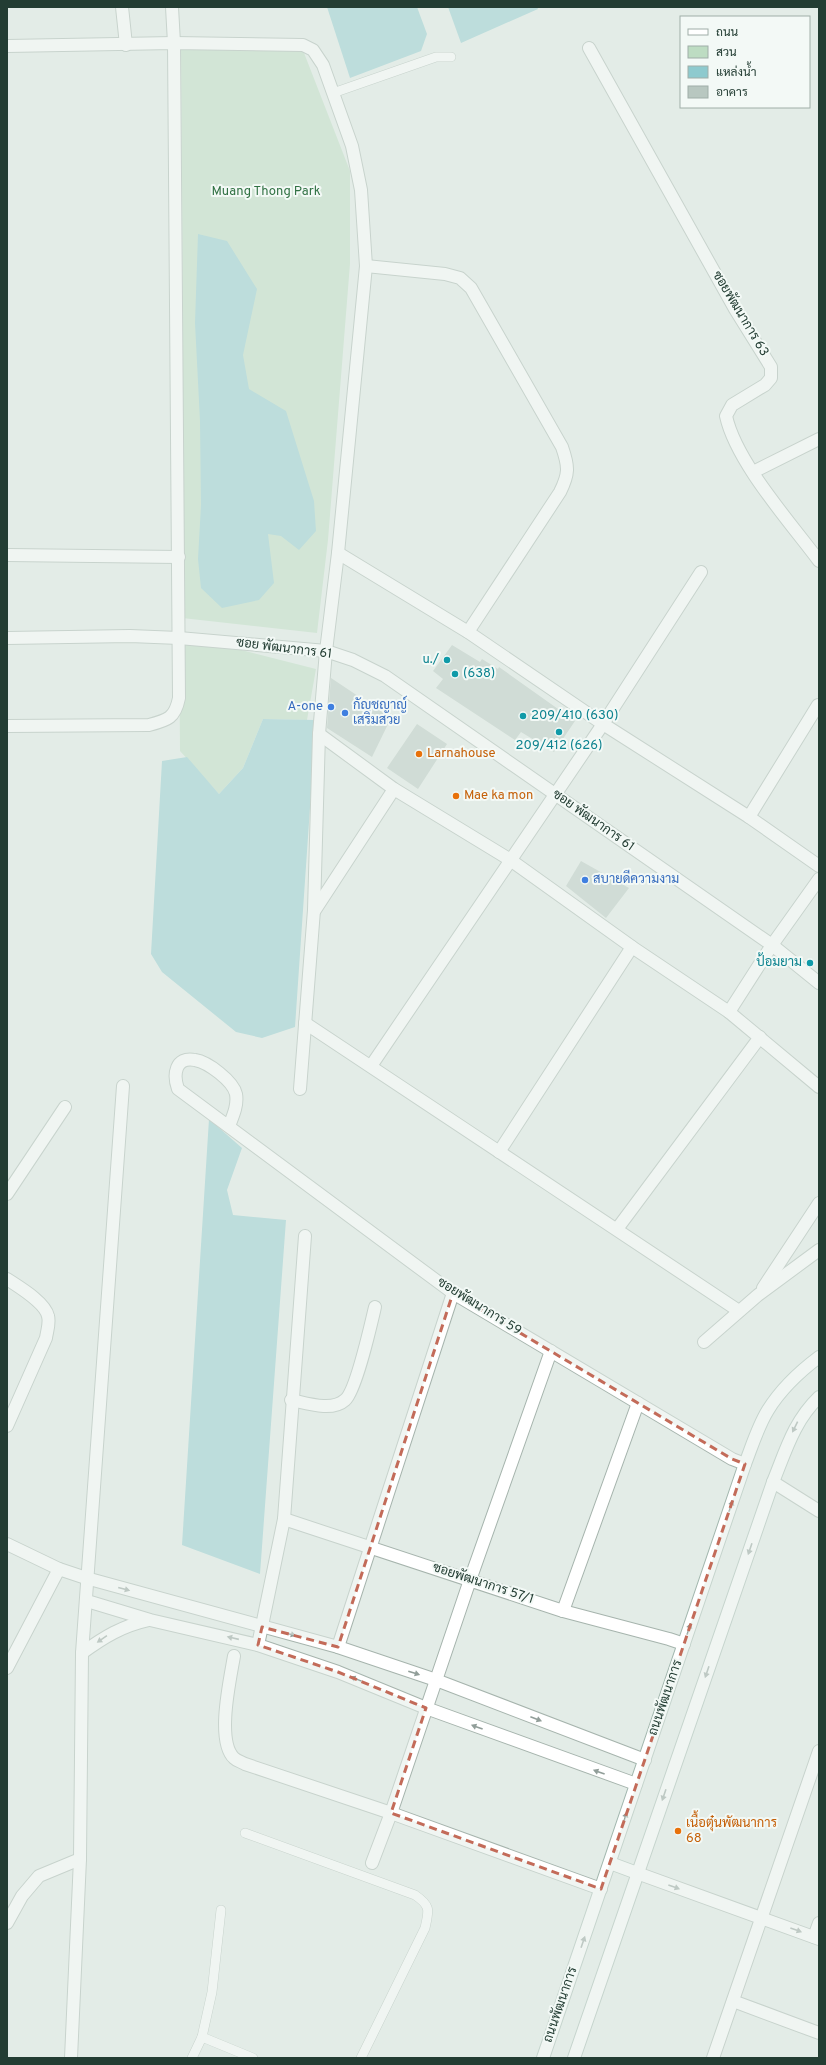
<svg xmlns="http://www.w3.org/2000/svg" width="826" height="2065" font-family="Overpass,Sarabun,sans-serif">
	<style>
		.green { fill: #bddcc2 }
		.water { fill: #8ecace }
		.building { fill: #b8c7c0 }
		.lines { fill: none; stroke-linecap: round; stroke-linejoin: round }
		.service-casing { stroke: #a6b4ad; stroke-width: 10 }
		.minor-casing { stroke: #a6b4ad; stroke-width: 14 }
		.secondary-casing { stroke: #a2b7ae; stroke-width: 14 }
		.service { stroke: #fff; stroke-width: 9 }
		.minor { stroke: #fff; stroke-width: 12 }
		.secondary { stroke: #fff; stroke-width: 12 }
		.oneway { fill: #919e99 }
		.marked { fill: none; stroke: #c36b59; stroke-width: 3; stroke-dasharray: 8 5; stroke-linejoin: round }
		.culture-dot { fill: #0f9aa8; stroke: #f3f9f6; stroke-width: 1.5 }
		.shop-dot { fill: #3f7fe0; stroke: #f3f9f6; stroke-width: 1.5 }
		.food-dot { fill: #e8710a; stroke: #f3f9f6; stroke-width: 1.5 }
		.labels { text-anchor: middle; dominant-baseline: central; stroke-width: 4; stroke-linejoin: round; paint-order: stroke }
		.park-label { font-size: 13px; fill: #307143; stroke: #f3f9f6 }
		.street-label { font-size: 13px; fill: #233d33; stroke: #f3f9f6 }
		.culture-label { font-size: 13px; fill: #0d838f; stroke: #f3f9f6; text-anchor: end }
		.shop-label { font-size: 13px; fill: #366cbe; stroke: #f3f9f6; text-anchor: start }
		.food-label { font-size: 13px; fill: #c56008; stroke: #f3f9f6; text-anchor: start }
	</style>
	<rect width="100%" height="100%" fill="#e3ece7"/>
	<g class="green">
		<path d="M299 40 350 171V264L328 540 317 633 182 618 179 557 183 315 181 49Z"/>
		<path d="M179 634 316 669 307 720 263 719 243 768 219 794 180 751Z"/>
	</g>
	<g class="water">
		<path d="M327 7H417L427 34 421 51 350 78Z"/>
		<path d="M448 7H537L538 9 461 43Z"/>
		<path d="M198 234 227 241 257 289 243 355 249 389 286 411 314 501 316 531 299 550 281 536 268 534 274 583 259 600 222 608 201 588 198 559 201 505 200 421 195 323Z"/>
		<path d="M263 719 316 720 295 1027 262 1038 236 1032 162 972 151 954 162 761 187 757 219 794 243 768Z"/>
		<path d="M209 1119 242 1148 227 1190 233 1215 286 1220 260 1574 182 1545Z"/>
	</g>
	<g class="building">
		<path d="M452 645 480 662 482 659 498 669 499 667 575 721 554 752 521 732 515 740 436 688 443 679 433 671Z"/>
		<path d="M331 678 391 718 372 757 327 728Z"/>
		<path d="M417 724 447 744 418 789 387 768Z"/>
		<path d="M581 861 629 888 606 918 566 886Z"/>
	</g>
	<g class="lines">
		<defs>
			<g id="service">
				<path d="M333 93 436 57H451"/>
				<path d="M245 1833 415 1895C431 1906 429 1910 425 1928L361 2058"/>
				<path d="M221 1910 212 1992 202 2037 253 2058"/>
				<path d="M192 2058 202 2037"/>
			</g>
			<g id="minor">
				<path d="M122 7 126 45"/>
				<path d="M7 46 174 43 303 45 313 50 323 65 352 146 361 190 366 266 338 553 326 651 319 734 314 910 300 1089"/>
				<path d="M589 48 735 309 771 367V378L765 385 732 405 726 416C736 462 790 522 819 561"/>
				<path d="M366 266 445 274 460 278 471 288 562 447C569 467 569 474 560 492L468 632"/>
				<path d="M753 472 819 439"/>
				<path d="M338 553 468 632 603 724 749 817 819 866"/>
				<path d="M7 555 179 557"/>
				<path d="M7 638 130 636 179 638 326 651 353 660 385 676 772 945 819 983"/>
				<path d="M7 726 149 725C168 720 175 718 179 698L174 43 172 7"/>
				<path d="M319 734 394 789 509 859 632 947 729 1012 819 1087"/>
				<path d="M749 817 818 705"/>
				<path d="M315 910 394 789"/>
				<path d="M729 1012 772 945 819 879"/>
				<path d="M305 1023 739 1311"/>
				<path d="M371 1066 603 724 701 572"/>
				<path d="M229 1126C233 1116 238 1105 236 1094 233 1081 208 1062 195 1060 175 1056 173 1075 178 1089L453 1293 732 1459 745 1464"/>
				<path d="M499 1152 632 947"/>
				<path d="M7 1194 65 1107"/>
				<path d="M617 1229 760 1037"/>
				<path d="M7 1279C19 1287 45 1302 48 1316 50 1323 47 1331 46 1338L7 1426"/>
				<path d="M763 1288 819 1203"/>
				<path d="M704 1342 758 1295 819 1250"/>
				<path d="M291 1400C306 1403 332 1412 345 1400 356 1391 371 1324 375 1307"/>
				<path d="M773 1482 819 1511"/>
				<path d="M284 1519 563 1611 669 1639 684 1644"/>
				<path d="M7 1544 59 1569 86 1578 338 1647 436 1680 645 1760"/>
				<path d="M87 1601 150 1620 258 1645 338 1672 426 1708 636 1784"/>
				<path d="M563 1611 638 1403"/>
				<path d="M258 1645 284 1519 305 1236"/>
				<path d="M338 1647 453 1293"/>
				<path d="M82 1653C104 1637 122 1626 149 1620"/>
				<path d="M234 1656C230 1680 216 1741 234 1758 237 1761 242 1762 245 1764L391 1813 601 1889"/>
				<path d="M7 1668 59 1569"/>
				<path d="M372 1863 391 1813 470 1580 551 1351"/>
				<path d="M637 1873 819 1939"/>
				<path d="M7 1923 22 1896 39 1876 80 1859"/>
				<path d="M814 1937 819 1923"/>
				<path d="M733 2001 819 2033"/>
				<path d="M71 2058 80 1859 82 1653 123 1086"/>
				<path d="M713 2058 819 1751"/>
			</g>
			<g id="secondary">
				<path d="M610 1863 637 1873"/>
				<path d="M543 2058 745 1464C752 1446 758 1426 768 1410 781 1389 799 1372 819 1357"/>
				<path d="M574 2058 773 1482C786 1450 794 1421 819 1397"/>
			</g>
		</defs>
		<use href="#service" class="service-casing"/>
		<use href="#minor" class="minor-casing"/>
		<use href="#secondary" class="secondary-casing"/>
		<use href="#service" class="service"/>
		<use href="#minor" class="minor"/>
		<use href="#secondary" class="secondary"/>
	</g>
	<defs><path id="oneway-solid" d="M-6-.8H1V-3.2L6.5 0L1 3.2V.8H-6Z"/></defs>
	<g class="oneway">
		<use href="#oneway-solid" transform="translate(795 1427) rotate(116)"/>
		<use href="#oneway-solid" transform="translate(731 1506) rotate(-71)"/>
		<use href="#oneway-solid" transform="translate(750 1549) rotate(109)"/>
		<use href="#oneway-solid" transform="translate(124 1589) rotate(15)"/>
		<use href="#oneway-solid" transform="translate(689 1629) rotate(-71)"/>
		<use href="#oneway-solid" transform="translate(290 1634) rotate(15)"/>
		<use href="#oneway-solid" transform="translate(233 1638) rotate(-167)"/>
		<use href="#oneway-solid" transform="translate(102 1639) rotate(145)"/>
		<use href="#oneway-solid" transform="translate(707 1672) rotate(109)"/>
		<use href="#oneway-solid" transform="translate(414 1673) rotate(18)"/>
		<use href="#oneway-solid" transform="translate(356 1679) rotate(-158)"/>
		<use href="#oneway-solid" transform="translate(536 1719) rotate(21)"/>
		<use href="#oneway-solid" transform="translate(477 1727) rotate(-160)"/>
		<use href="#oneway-solid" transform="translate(599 1772) rotate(-160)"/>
		<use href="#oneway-solid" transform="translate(664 1795) rotate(109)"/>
		<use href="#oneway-solid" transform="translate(625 1818) rotate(-72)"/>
		<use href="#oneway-solid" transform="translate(674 1887) rotate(20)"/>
		<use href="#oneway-solid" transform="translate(796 1930) rotate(20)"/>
		<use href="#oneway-solid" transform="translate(583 1942) rotate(-71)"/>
	</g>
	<path d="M0 0H826V2065H0ZM453 1293 732 1459 745 1464 601 1889 391 1813 426 1708 338 1672 258 1645 262 1627 338 1647Z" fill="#e3ece7" fill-opacity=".55" fill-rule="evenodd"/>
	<path class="marked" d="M453 1293 732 1459 745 1464 601 1889 391 1813 426 1708 338 1672 258 1645 262 1627 338 1647Z"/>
	<g class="culture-dot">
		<circle cx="447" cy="660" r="4"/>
		<circle cx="455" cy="674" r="4"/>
		<circle cx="523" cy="716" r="4"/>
		<circle cx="559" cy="732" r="4"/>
		<circle cx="810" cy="963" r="4"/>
	</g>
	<g class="shop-dot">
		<circle cx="331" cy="707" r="4"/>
		<circle cx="345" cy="713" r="4"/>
		<circle cx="585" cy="880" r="4"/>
	</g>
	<g class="food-dot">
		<circle cx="419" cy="754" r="4"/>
		<circle cx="456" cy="796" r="4"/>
		<circle cx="678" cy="1831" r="4"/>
	</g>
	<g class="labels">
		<g class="park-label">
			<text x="266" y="192">Muang Thong Park</text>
		</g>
		<g class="street-label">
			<text transform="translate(740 314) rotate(59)">ซอยพัฒนาการ 63</text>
			<text transform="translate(284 649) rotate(7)">ซอย พัฒนาการ 61</text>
			<text transform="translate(593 821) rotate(35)">ซอย พัฒนาการ 61</text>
			<text transform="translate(479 1307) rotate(32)">ซอยพัฒนาการ 59</text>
			<text transform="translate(483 1584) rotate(18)">ซอยพัฒนาการ 57/1</text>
			<text transform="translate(666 1698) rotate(-71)">ถนนพัฒนาการ</text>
			<text transform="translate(561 2005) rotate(-71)">ถนนพัฒนาการ</text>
		</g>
		<g class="culture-label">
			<text x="439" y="660">u./</text>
			<text x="463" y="674" text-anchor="start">(638)</text>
			<text x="531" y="716" text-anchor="start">209/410 (630)</text>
			<text x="559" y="746" text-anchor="middle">209/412 (626)</text>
			<text x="802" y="963">ป้อมยาม</text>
		</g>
		<g class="shop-label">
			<text x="353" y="706">กัญชญาญ์<tspan x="353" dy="15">เสริมสวย</tspan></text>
			<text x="323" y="707" text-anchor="end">A-one</text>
			<text x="593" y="880">สบายดีความงาม</text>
		</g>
		<g class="food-label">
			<text x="427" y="754">Larnahouse</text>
			<text x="464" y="796">Mae ka mon</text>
			<text x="686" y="1824">เนื้อตุ๋นพัฒนาการ<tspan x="686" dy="15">68</tspan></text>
		</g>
	</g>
	<rect width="826" height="2065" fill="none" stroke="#233d33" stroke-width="16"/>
	<rect x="680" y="16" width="130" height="92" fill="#f3f9f6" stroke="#a0aea8"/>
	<rect x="688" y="29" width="20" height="6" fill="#ffffff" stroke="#a0aea8"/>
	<text x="716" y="36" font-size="12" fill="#233d33">ถนน</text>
	<rect x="688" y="46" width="20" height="12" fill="#bddcc2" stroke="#a0aea8"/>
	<text x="716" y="56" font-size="12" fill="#233d33">สวน</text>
	<rect x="688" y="66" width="20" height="12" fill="#8ecace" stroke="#a0aea8"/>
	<text x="716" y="76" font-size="12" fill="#233d33">แหล่งน้ำ</text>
	<rect x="688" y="86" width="20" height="12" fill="#b8c7c0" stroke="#a0aea8"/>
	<text x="716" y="96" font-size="12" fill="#233d33">อาคาร</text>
</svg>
